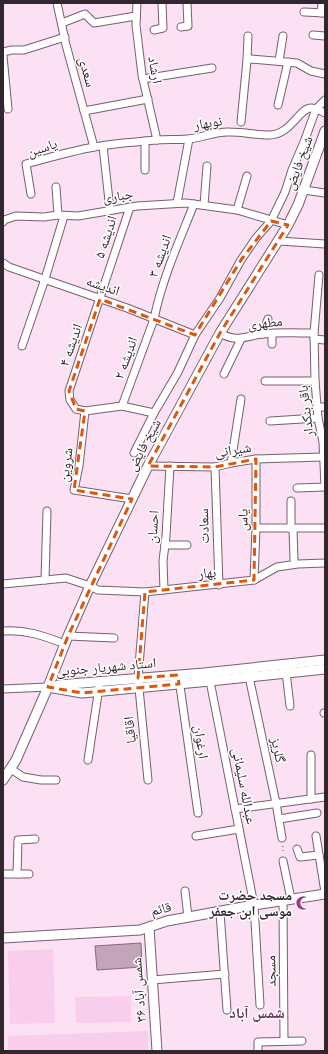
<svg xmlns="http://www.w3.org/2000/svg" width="328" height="1054" font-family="Karla,'Noto Naskh Arabic',sans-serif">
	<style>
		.green { fill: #f9cdec }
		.building { fill: #c3a4b9; stroke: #866a7e }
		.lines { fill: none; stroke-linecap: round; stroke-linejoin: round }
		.minor-casing { stroke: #795e71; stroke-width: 9 }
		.tertiary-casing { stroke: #795e71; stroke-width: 11 }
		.path { stroke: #8f7c89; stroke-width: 1.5; stroke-dasharray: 1 3; stroke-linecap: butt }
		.minor { stroke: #fff; stroke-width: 7 }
		.tertiary { stroke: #fff; stroke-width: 9 }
		.marked { fill: none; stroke: #df560e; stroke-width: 3; stroke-dasharray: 8 5; stroke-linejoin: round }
		.labels { text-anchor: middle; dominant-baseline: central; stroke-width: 3; stroke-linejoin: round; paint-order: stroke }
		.street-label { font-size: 14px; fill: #33272f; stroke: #fff }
		.poi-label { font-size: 14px; font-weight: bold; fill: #33272f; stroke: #fff; text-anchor: end }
		.neighbourhood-label { font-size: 15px; font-weight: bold; fill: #6d345f; stroke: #fff }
	</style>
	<rect width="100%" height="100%" fill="#fbe1f3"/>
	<g class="green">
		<path d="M53 949 55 1023 10 1024 8 951Z"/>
		<path d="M131 996V1022L76 1023 75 997Z"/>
		<path d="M148 1031V1051H8V1036Z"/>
	</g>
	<path class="building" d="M141 943 142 967 97 970 95 946Z"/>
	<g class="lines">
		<defs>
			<g id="minor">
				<path d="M57 3 66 45 94 147"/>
				<path d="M137 3 136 25 142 75 157 140"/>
				<path d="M304 12 325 13"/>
				<path d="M321 13 322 3"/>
				<path d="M62 23 85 14 94 23 136 16"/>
				<path d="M181 27 188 26 187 3"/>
				<path d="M154 30 163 28 162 3"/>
				<path d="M313 35 325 36"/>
				<path d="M3 52 12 50H24L65 37"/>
				<path d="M3 56 8 109"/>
				<path d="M247 60 251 59 297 63 311 71 325 74"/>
				<path d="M279 61 283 36"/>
				<path d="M143 79 212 68"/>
				<path d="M278 105 288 62"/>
				<path d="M84 111 148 99"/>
				<path d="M241 122 247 60 248 36"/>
				<path d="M103 146 110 210"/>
				<path d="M145 170V141"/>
				<path d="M56 187 58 215"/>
				<path d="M304 190 325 193"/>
				<path d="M31 194 26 164C48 158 71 151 94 147 114 143 136 142 157 140 167 139 178 140 188 139 202 138 216 131 230 132 243 132 256 135 269 135 291 135 299 108 311 108 316 108 321 111 325 113"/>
				<path d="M177 203 189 139"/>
				<path d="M204 205 207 166"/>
				<path d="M130 207 69 391 70 400 76 409 85 411 122 406 154 413"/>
				<path d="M237 210 247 176"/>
				<path d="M3 222 4 220 16 216 44 217 58 215 78 216 137 206 186 203 237 210 288 225"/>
				<path d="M279 241 325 244"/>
				<path d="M3 263 9 267 127 308 195 335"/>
				<path d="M319 275 314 333 315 381 318 418 323 442 325 486"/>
				<path d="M220 333C237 343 245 336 263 334 279 332 297 333 314 333"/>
				<path d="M263 334 268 319"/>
				<path d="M314 339 325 340"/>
				<path d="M272 344V334"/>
				<path d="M22 346 45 279 64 216"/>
				<path d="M224 374 241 339"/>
				<path d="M265 381H315"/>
				<path d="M122 406 154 319C162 279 179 242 194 204"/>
				<path d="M317 407H325"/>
				<path d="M85 411 79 466 74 490 132 499"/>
				<path d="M270 421 318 418"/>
				<path d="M134 453 154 413 178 372 195 335 220 298 241 260 256 238 271 221 285 192 292 170 304 142 316 109 325 100"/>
				<path d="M231 463 241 399"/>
				<path d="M148 466 215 467 231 463 256 459 323 457"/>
				<path d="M215 467 219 585"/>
				<path d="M297 488 325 487"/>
				<path d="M256 528H325"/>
				<path d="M291 529V501"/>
				<path d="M293 529 294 560"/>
				<path d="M165 545H187"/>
				<path d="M45 580 47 511"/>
				<path d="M254 580 256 528V459"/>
				<path d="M3 584 66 578 90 586 98 590 145 592 254 580 277 567 298 564 325 563"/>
				<path d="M164 590 163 561 166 536 170 466"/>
				<path d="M145 592 138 678 148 780"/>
				<path d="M3 631C25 629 44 636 65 644"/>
				<path d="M68 636 114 638"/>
				<path d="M286 668V672L290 706"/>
				<path d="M248 672 276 803 282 838"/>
				<path d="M209 676 254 905 260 1005"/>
				<path d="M179 679 198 813"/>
				<path d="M3 689 48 687"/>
				<path d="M324 713H325"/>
				<path d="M311 755V799"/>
				<path d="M88 760 100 681"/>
				<path d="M11 769 23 777 41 780H56"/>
				<path d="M235 809 325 797"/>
				<path d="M279 819 317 813"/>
				<path d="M196 836 239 829"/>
				<path d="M316 836 325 892"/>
				<path d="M297 849 300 857 319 855"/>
				<path d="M283 861 291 899"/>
				<path d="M3 874H29"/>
				<path d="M17 874 18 840 35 839"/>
				<path d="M185 891 188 917"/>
				<path d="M283 901 284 1041"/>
				<path d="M220 912 227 1010"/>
				<path d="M152 980 225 974"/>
				<path d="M258 1051V1042L302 1041"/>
			</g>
			<g id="tertiary">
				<path d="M58 685 204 673 325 660"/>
				<path d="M48 687 82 693 210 681 325 669"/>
				<path d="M3 780 16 760 48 687 68 636 90 586 148 466 220 333 288 225 298 205 325 131"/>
				<path d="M149 927 157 1051"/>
				<path d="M3 938 140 930 167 921 254 905 325 894"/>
			</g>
		</defs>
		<use href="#minor" class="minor-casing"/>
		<use href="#tertiary" class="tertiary-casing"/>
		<path class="path" d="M283 846V854"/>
		<use href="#minor" class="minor"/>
		<use href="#tertiary" class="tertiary"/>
	</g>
	<path class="marked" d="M271 221 288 225 220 333 148 466 215 467 256 459 254 580 145 592 138 678 178 675 179 684 82 693 48 687 68 636 132 499 74 490 85 411 76 409 69 391 100 299 195 335 241 260Z"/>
	<defs>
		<symbol id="mosque-bare" viewBox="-9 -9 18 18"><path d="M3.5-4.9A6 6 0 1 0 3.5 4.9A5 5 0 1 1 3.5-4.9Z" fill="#a5338e" stroke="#fff" stroke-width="2.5" paint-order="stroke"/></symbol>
	</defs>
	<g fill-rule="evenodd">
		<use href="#mosque-bare" x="293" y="893" width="20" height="20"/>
	</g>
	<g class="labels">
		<g class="street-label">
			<text transform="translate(155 70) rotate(80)">ارشاد</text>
			<text transform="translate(87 72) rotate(75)">سعدی</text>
			<text transform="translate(208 123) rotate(-9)">نوبهار</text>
			<text transform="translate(42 148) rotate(-19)">یاسین</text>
			<text transform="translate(299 163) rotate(-70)">شیخ فایض</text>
			<text transform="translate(118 196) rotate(-9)">جباری</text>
			<text transform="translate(106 237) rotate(-72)">اندیشه ۵</text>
			<text transform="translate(160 256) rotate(-70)">اندیشه ۳</text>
			<text transform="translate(103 286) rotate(19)">اندیشه</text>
			<text transform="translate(265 323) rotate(-6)">مطهری</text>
			<text transform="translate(71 345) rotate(-71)">اندیشه ۴</text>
			<text transform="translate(126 358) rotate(-70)">اندیشه ۲</text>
			<text transform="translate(306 411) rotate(-97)">باقر بنکدار</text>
			<text transform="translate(144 445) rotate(-62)">شیخ فایض</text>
			<text transform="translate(233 450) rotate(-9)">شیرانی</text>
			<text transform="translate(66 465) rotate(-83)">شروین</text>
			<text transform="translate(243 520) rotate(-89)">یاس</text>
			<text transform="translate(204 526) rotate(-92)">سعادت</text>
			<text transform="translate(153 527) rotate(-86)">احسان</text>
			<text transform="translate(207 573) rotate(-6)">بهار</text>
			<text transform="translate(106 667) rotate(-5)">استاد شهریار جنوبی</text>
			<text transform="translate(130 730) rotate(-96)">اقاقیا</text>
			<text transform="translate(201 742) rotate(82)">ارغوان</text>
			<text transform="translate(278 750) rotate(78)">گلریز</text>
			<text transform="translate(244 786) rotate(79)">عبدالله سلیمانی</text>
			<text transform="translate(161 909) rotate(-14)">قائم</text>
			<text transform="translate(271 971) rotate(-91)">مسجد</text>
			<text transform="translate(139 990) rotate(-94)">شمس آباد ۳۶</text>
		</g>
		<g class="poi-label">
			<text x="292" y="895">مسجد حضرت<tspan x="292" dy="16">موسی ابن جعفر</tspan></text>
		</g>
		<g class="neighbourhood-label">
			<text x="257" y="1013">شمس آباد</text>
		</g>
	</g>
	<rect width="328" height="1054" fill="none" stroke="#33272f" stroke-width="8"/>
</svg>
